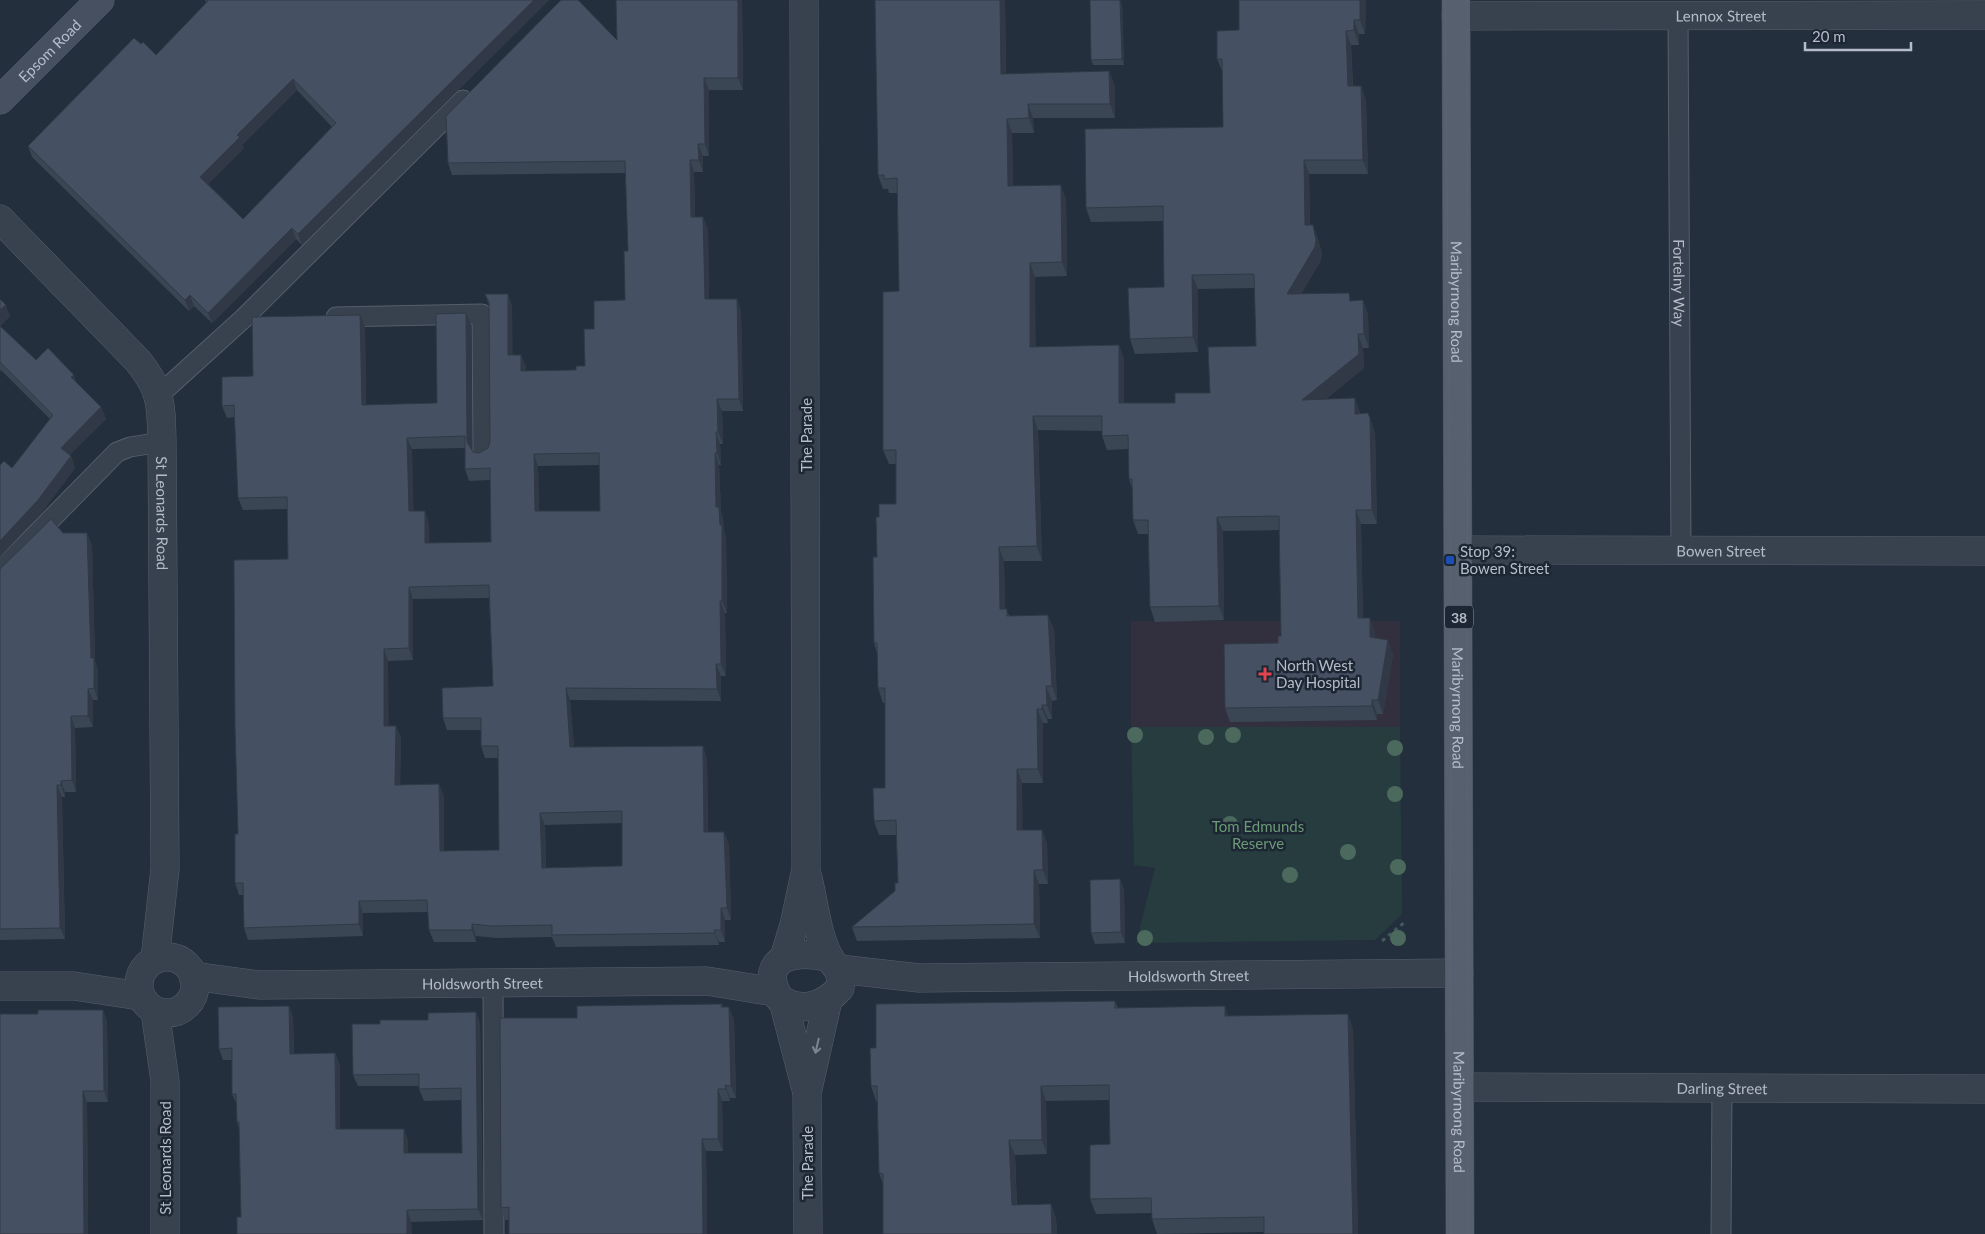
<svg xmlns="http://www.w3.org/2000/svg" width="1985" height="1234" font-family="Lato,sans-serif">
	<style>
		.medical { fill: #32303f }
		.green { fill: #263c3f }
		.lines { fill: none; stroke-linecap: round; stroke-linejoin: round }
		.service-casing { stroke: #565f6c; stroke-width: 21 }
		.minor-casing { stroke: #565f6c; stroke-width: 29 }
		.secondary-casing { stroke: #565f6c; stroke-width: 29 }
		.primary-casing { stroke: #414a57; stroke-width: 29 }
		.path { stroke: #44595c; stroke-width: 3; stroke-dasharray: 4 4; stroke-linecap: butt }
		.service { stroke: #38414e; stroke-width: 19 }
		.minor { stroke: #38414e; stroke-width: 28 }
		.secondary { stroke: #465061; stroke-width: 28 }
		.primary { stroke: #56606e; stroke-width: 28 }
		.tram { stroke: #5a6575; stroke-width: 1 }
		.tree { fill: #4b6a5d }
		.wall { fill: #3b4654; fill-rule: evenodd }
		.shaded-wall { fill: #303945 }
		.building { fill: #455162; stroke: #303945; fill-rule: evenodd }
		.oneway { stroke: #7c8592 }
		.transit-dot { fill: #1a4fb4; stroke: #1d2633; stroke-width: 2 }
		.health-dot { fill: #e0444e; stroke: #1d2633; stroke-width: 2 }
		.labels { text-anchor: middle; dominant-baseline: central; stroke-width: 5; stroke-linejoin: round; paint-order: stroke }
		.shield { fill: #1d2633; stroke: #878f9c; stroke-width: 1 }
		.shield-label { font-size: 14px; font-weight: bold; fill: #b4bcc9 }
		.street-label { font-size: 15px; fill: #b4bcc9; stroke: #1d2633 }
		.poi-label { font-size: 15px; fill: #b4bcc9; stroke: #1d2633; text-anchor: start }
		.park-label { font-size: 15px; fill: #6b9a76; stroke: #1d2633 }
	</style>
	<rect width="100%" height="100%" fill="#242f3e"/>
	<rect class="medical" x="1131" y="621" width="269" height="106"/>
	<path class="green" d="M1131 727H1400L1402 914 1375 940 1136 943 1155 868 1134 865Z"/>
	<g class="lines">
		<defs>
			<g id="service">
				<path id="s1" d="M1678 14 1681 551"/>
				<path d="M336 317 482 314 483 454"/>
				<path d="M159 395 244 318 463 100"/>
				<path d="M0 571 117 452 130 447 162 442"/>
				<path d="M493 983 494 1234"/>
				<path d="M1721 1234 1722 1087"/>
			</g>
			<g id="minor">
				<path id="s2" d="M1456 16 1985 15"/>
				<path id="s3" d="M0 219 138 361C162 391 161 404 162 442L165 869 155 959"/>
				<path id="s4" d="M1459 550 1985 551"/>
				<path d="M808 878C814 903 817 934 829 957 837 971 842 968 840 988 824 1006 801 1014 779 998 756 956 798 949 830 958"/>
				<circle cx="167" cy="985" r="28"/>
				<path d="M784 958 794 925 806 869 804 0"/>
				<path id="s5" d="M839 969 919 978 1459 973"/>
				<path id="s6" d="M193 976 259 985 707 981 775 992"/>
				<path d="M0 986H74L140 996"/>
				<path d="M783 1001 806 1089"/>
				<path d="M155 1011 165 1081V1234"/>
				<path id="s7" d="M1460 1087 1985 1089"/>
				<path d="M808 1234 807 1093 828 1000"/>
			</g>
			<g id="secondary">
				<path id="s8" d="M0 100 100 0"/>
			</g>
			<g id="primary">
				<path id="s9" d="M1456 0 1460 1234"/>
			</g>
		</defs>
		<use href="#service" class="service-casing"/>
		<use href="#minor" class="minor-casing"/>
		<use href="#secondary" class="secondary-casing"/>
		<use href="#primary" class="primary-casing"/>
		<path class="path" d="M1382 941 1406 921"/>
		<use href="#service" class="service"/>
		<use href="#minor" class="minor"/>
		<use href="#secondary" class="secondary"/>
		<use href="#primary" class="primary"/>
		<g class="tram">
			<path d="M1445 0 1450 473 1451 1234"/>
			<path d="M1467 0 1468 1234"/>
		</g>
	</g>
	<g class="tree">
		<circle cx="1135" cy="735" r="8"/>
		<circle cx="1233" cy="735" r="8"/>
		<circle cx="1206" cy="737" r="8"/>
		<circle cx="1395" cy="748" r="8"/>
		<circle cx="1395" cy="794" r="8"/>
		<circle cx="1230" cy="824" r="8"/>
		<circle cx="1348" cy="852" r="8"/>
		<circle cx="1398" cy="867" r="8"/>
		<circle cx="1290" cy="875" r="8"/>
		<circle cx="1145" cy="938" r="8"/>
		<circle cx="1398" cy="938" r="8"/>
	</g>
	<g class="wall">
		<path d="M205 0H549L302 245 296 239 212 323 194 306 189 311 32 157 28 146 141 44 156 55 206 3ZM297 90 332 127 243 219 208 184 244 148 242 145Z"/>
		<path d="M616 0H742L743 90H709V156H703V172H694L695 217H703L708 229 709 299 741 311 743 411H722L723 444H720L721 465H719L721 512 723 519 724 531 726 537 727 613H725L726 676H721V701L570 700 574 747 707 758 708 832 729 844 731 920H725V942H719V945L556 947 552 937 496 938 476 936V942H434L429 930 428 912 363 913V936L248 940 244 928V895H239L235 883 238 834 288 559 287 509 243 510 238 498 235 417 227 418 222 406 253 376 360 315 365 327 366 405 437 403 471 325 472 450 473 452 479 453 488 448 490 442 489 305 485 294H508L512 306V355H521L526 367 525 371 576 370 585 366 594 329 625 300 628 251 626 173 452 175 448 163 617 40ZM465 448V469L469 481 490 480 491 542 429 543V523L413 511 412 449ZM600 465V511H539L538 466ZM489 598 493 686 443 718 447 730H481V746L485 758H498L499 850 444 851V796L400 785 401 738 396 726H388V661L413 660V599ZM622 823V866L546 868 545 825Z"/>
		<path d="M875 0H1005L1006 74 1109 71 1115 86V118H1033L1034 133H1012L1013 186 1066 199 1067 276 1035 277V347L1119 345 1124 359V403H1175L1210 393 1256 346 1255 288 1198 289V352L1135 354 1130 339 1164 287 1163 221 1091 222 1086 208 1223 127V73L1217 59 1239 30 1366 0 1365 34H1359V45H1351L1353 86H1361L1366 101 1368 174H1309L1310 225 1318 239 1322 254 1320 262 1301 294 1352 301 1363 300 1368 315 1369 348H1363L1364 368 1326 399 1360 412V413H1368L1375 433 1377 524H1361L1363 618 1375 632V638L1393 654 1383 714H1377V720L1230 722 1225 708 1278 643 1281 636 1279 530 1223 531 1224 620 1155 622 1150 607 1148 534H1138L1133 520 1132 488 1129 479V449L1107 450 1102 436V431L1038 430 1042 561H1004L1005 609 1010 616 1054 629 1057 700 1052 701V719H1048V723H1043V783H1022V830H1042L1047 844 1048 884H1039L1040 938 857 941 852 927 895 891 898 883 896 835H879L874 821 885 788V703H883L878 688 877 653 874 643 879 517 896 504V464H889L883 450 899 291 897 193H889L888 189H883L878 175Z"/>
		<path d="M1120 0 1122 5 1124 65H1093L1091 60Z"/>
		<path d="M0 299 10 316 0 326 36 360 77 383 101 407 106 419 69 455 71 456 75 468 42 512 0 557V465L12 468 50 419 1 370 0 372Z"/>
		<path d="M63 533 92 545 95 661 98 670V700H93V727L75 728 76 792H65V797H62L65 939 0 940V569Z"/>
		<path d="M1120 879 1124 890 1125 943 1095 944 1091 933Z"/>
		<path d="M1115 1001 1118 1008 1228 1016 1353 1029 1358 1234H1264V1232L1157 1234 1152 1219V1213L1096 1214 1090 1199 1110 1144 1109 1100 1046 1101 1047 1154 1015 1155 1017 1205 1051 1204 1056 1219 1057 1234H883V1184L879 1173 877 1101H876L871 1086 876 1048Z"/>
		<path d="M722 1004 723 1007 734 1019 736 1098H730V1101H722L723 1151H706L707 1234H509V1220H505L501 1208 577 1018Z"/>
		<path d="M289 1006 293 1017 294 1054 335 1053 340 1065V1129H404L408 1141V1153H462L461 1100 424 1101 419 1089V1086H358L353 1075 380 1024 428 1020 476 1012 480 1024 483 1220 411 1222 412 1234H237L241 1217 239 1129 237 1122V1105L232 1094V1060H223L219 1049Z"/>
		<path d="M103 1010 107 1021 108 1102H87L88 1234H0L38 1014Z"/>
	</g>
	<g class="shaded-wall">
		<path d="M534 0H549L302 245 298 234Z"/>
		<path d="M738 0H742L743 90 738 78Z"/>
		<path d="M1000 0H1005L1006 89 1001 74Z"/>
		<path d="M1120 0 1122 5 1124 65 1122 59Z"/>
		<path d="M1360 0H1366L1365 34 1360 20Z"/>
		<path d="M1354 20 1359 34V45L1354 30Z"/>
		<path d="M1346 31 1351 45 1353 100 1348 86Z"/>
		<path d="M1109 71 1115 86V118L1110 104Z"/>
		<path d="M704 78 709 90V156L705 144Z"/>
		<path d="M293 79 297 90 242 145 244 148 204 188 200 177 237 135Z"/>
		<path d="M1361 86 1366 101 1368 174 1363 160Z"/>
		<path d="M1028 104 1033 118 1034 133 1029 118Z"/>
		<path d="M1007 119 1012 133 1013 200 1008 186Z"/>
		<path d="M698 144 703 156V172L699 160Z"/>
		<path d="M690 160 694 172 695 229 691 217Z"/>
		<path d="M1304 160 1309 174 1310 239 1305 225Z"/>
		<path d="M1061 185 1066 199 1067 276 1062 262Z"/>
		<path d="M703 217 708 229 709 311 705 299Z"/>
		<path d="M1313 225 1318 239 1322 254 1320 262 1292 309 1287 294Z"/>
		<path d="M292 228 296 239 212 323 208 313Z"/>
		<path d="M1030 263 1035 277 1036 361 1030 347Z"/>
		<path d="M1192 275 1198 289V352L1193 337Z"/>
		<path d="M508 294 512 306 513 367 508 355Z"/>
		<path d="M190 295 194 306 189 311 185 300Z"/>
		<path d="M737 299 741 311 743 411 739 399Z"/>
		<path d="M1363 300 1368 315 1369 348 1364 334Z"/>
		<path d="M6 305 10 316 0 326V310Z"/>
		<path d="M466 313 471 325 472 454 467 442Z"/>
		<path d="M360 315 365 327 366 417 362 405Z"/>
		<path d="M1358 334 1363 348 1364 368 1307 414 1302 400Z"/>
		<path d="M1119 345 1124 359V417L1119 403Z"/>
		<path d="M521 355 526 367 525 383 521 371Z"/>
		<path d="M74 375 78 387 71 377Z"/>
		<path d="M1355 398 1360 412V428L1355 414Z"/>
		<path d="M717 399 722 411 723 444 718 432Z"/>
		<path d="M101 407 106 419 65 460 61 448Z"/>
		<path d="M1033 416 1038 430 1042 561 1037 546Z"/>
		<path d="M1370 418 1375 433 1377 524 1372 510Z"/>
		<path d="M716 432 720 444 721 465 717 453Z"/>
		<path d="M407 438 412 449 414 523 409 511Z"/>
		<path d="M715 453 719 465 721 512 723 519 724 531 726 537 727 613 722 601 720 525 716 507Z"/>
		<path d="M534 454 538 466 539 523 535 511Z"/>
		<path d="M71 456 75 468 42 512 0 557V541Z"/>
		<path d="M1356 510 1361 524 1363 632 1358 618Z"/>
		<path d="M425 511 429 523 430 555 425 543Z"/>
		<path d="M1217 517 1223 531 1224 620 1219 606Z"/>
		<path d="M87 533 92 545 95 661 98 670V700L94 688 91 658Z"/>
		<path d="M999 547 1004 561 1005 623 1000 609Z"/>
		<path d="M409 587 413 599V660L409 648Z"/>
		<path d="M720 601 725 613 726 676 721 664Z"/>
		<path d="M1048 615 1054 629 1057 700 1052 686Z"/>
		<path d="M1370 618 1375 632 1376 651 1370 637Z"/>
		<path d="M1388 640 1393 654 1383 714 1378 700Z"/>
		<path d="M384 649 388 661 389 738 384 726Z"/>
		<path d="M716 664 721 676V701L717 689Z"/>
		<path d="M1046 686 1052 701V719L1047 705Z"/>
		<path d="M566 688 570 700 575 759 570 747Z"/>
		<path d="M88 689 93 700V727L88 716Z"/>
		<path d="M1372 700 1377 714V720L1372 706Z"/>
		<path d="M1042 705 1048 719V723L1042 709Z"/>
		<path d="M1037 709 1043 723V783L1038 769Z"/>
		<path d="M71 716 75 728 76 792 72 780Z"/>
		<path d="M396 726 401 738 400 797 395 785Z"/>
		<path d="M703 746 707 758 708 844 704 832Z"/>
		<path d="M1017 769 1022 783 1023 844 1017 830Z"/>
		<path d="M61 781 65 792V797L61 785Z"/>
		<path d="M439 784 444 796V863L440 851Z"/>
		<path d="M57 785 62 797 65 939 60 928Z"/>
		<path d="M540 813 545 825 546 880 542 868Z"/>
		<path d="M1042 830 1047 844 1048 884 1043 870Z"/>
		<path d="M724 832 729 844 731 920 727 908Z"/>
		<path d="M1034 870 1039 884 1040 938 1034 924Z"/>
		<path d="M1120 879 1124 890 1125 943 1121 932Z"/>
		<path d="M359 901 363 913V936L359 924Z"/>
		<path d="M721 908 725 920V942L721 930Z"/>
		<path d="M472 924 476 936V942L472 930Z"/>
		<path d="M714 930 719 942V945Z"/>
		<path d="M289 1006 293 1017 294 1066 290 1054Z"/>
		<path d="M1225 1006 1230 1021 1225 1016Z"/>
		<path d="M729 1007 734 1019 736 1098 731 1086Z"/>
		<path d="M103 1010 107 1021 108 1102 104 1091Z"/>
		<path d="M476 1012 480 1024 483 1220 478 1209Z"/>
		<path d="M1348 1014 1353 1029 1358 1234H1353Z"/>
		<path d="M335 1053 340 1065V1141L336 1129Z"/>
		<path d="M725 1085 730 1098V1101L726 1089Z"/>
		<path d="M1041 1086 1046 1101 1047 1154 1042 1140Z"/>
		<path d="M718 1089 722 1101 723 1151 718 1139Z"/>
		<path d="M83 1091 87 1102 88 1234H84Z"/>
		<path d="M404 1129 408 1141V1165L404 1153Z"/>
		<path d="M702 1139 706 1151 707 1234H703Z"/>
		<path d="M1009 1140 1015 1155 1017 1220 1012 1205Z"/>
		<path d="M1051 1204 1056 1219 1057 1234H1052Z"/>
		<path d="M407 1210 411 1222 412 1234H407Z"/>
	</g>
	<g class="building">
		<path d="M207 0H534L298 234 292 228 208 313 190 295 185 300 28 146 134 38 141 44 143 42 156 55 208 1ZM293 79 336 123 243 219 200 177 240 137 237 135Z"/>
		<path d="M561 0H578L617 40 616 0H738V78H704L705 144H698L699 160H690L691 217H703L705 299H737L739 399H717L718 432H716L717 453H715L716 507H719L720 525H722V601H720L721 664H716L717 689 566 688 570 747 703 746 704 832H724L727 908H721V930H714L715 933 552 935V925L491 926 472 924V930H429L427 900 359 901V924L244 928 243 883H235V834H238L235 726 234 560 288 559 287 497 238 498 234 405 222 406V377L253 376 252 317 360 315 362 405 437 403 436 314 466 313 467 442 473 452 479 453 488 448 490 442 489 302 485 294H508V355H521V371L576 370V366H585L584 329H594V301L625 300 624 251H628L625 161 448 163 446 116ZM465 436V469L490 468 491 542 425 543V511H409L407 438ZM599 453 600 511H535L534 454ZM489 585 493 686 442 688 443 718H481V746H498L499 850 440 851 439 784 395 785 396 726H384V649L409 648V587ZM622 811V866L542 868 540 813Z"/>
		<path d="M875 0H1000L1001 74 1109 71 1110 104H1028L1029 118 1007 119 1008 186 1061 185 1062 262 1030 263V347L1119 345V403H1175V393H1210L1208 347 1256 346 1254 274 1192 275 1193 337 1130 339 1128 288 1164 287 1163 206 1086 208 1085 129 1223 127 1222 59H1217V31L1239 30V0H1360V20H1354V30L1346 31 1348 86H1361L1363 160H1304L1305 225H1313L1316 240 1315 247 1287 294 1349 293 1350 301 1363 300 1364 334H1358L1359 354 1302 400 1355 398V414L1368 413 1370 418 1372 510H1356L1358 618H1370V637L1388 640 1378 700H1372V706L1225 708 1224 644 1278 643V636H1281L1279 516 1217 517 1219 606 1150 607 1148 520H1133L1132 479H1129L1128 435 1102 436V416H1033L1037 546 999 547 1000 609H1007V616L1048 615 1052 686H1046L1047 705H1042V709H1037L1038 769H1017V830H1042L1043 870H1034V924L852 927 895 891V883H898L896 820 874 821 873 788H885V688H878L877 643H874L873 557H877L876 517H879V504H896V450H883V292L899 291 897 178 884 179V175H878Z"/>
		<path d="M1090 0H1120L1122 59 1091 60Z"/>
		<path d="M0 299 6 305 0 310Z"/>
		<path d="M0 326 36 360 48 348 74 375 71 377 101 407 61 448 71 456 38 500 0 541V465L4 461 12 468 53 415 0 362Z"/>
		<path d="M51 519 63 533H87L91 658H94V688L88 689V716H71L72 780 61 781V785H57L60 928 0 929V569Z"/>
		<path d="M1120 879 1121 932 1091 933 1090 880Z"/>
		<path d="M1115 1001V1008L1225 1006V1016L1348 1014 1353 1234H1264V1217L1152 1219 1151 1198 1090 1199V1145L1110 1144 1109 1085 1041 1086 1042 1140H1009L1012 1205 1051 1204 1052 1234H883V1174L879 1173 877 1086H871L870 1048H876V1004Z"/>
		<path d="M722 1004 721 1007H729L731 1086 725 1085 726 1089H718V1139H702L703 1234H509V1207L501 1208 500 1018H577V1006Z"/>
		<path d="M289 1006 290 1054 335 1053 336 1129H404V1153H462L461 1088 419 1089V1074L353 1075 352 1024H380V1020H428V1013L476 1012 478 1209 407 1210V1234H237V1217H241L239 1122H237L236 1094H232V1048L219 1049 218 1007Z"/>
		<path d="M38 1010H103L104 1091H83L84 1234H0V1014H38Z"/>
	</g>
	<defs><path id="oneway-shaft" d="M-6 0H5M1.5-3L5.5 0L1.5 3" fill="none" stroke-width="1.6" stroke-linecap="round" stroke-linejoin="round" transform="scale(1.25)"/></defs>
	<use class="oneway" href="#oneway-shaft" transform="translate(817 1046) rotate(103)"/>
	<rect class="transit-dot" x="1445" y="555" width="10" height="10" rx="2.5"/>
	<path class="health-dot" d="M1262.5 666.5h5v5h5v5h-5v5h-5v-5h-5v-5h5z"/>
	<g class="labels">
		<rect class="shield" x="1445" y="605.5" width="28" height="23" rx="4"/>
		<g class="shield-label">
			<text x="1459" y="617">38</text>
		</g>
		<g class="street-label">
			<text stroke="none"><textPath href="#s2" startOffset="265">Lennox Street</textPath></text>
			<text stroke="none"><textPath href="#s8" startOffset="70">Epsom Road</textPath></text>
			<text stroke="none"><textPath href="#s1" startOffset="269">Fortelny Way</textPath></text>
			<text stroke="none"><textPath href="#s9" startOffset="302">Maribyrnong Road</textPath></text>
			<text transform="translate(806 435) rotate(-90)">The Parade</text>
			<text stroke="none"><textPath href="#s3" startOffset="356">St Leonards Road</textPath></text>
			<text stroke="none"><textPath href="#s4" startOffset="262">Bowen Street</textPath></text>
			<text stroke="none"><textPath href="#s9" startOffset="708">Maribyrnong Road</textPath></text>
			<text stroke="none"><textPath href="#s5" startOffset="350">Holdsworth Street</textPath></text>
			<text stroke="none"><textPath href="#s6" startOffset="290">Holdsworth Street</textPath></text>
			<text stroke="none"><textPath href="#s7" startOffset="262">Darling Street</textPath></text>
			<text stroke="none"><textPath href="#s9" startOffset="1112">Maribyrnong Road</textPath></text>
			<text transform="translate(165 1158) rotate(-90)">St Leonards Road</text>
			<text transform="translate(807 1163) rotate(-90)">The Parade</text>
		</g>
		<g class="poi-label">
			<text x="1460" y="551">Stop 39:<tspan x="1460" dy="17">Bowen Street</tspan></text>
			<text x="1276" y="665">North West<tspan x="1276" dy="17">Day Hospital</tspan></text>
		</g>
		<g class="park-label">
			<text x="1258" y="826">Tom Edmunds<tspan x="1258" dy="17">Reserve</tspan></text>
		</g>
	</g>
	<path d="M1805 42v8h106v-8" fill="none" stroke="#b4bcc9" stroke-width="2.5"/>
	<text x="1812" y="42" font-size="15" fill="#b4bcc9" stroke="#1d2633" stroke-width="4" paint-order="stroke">20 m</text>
</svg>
